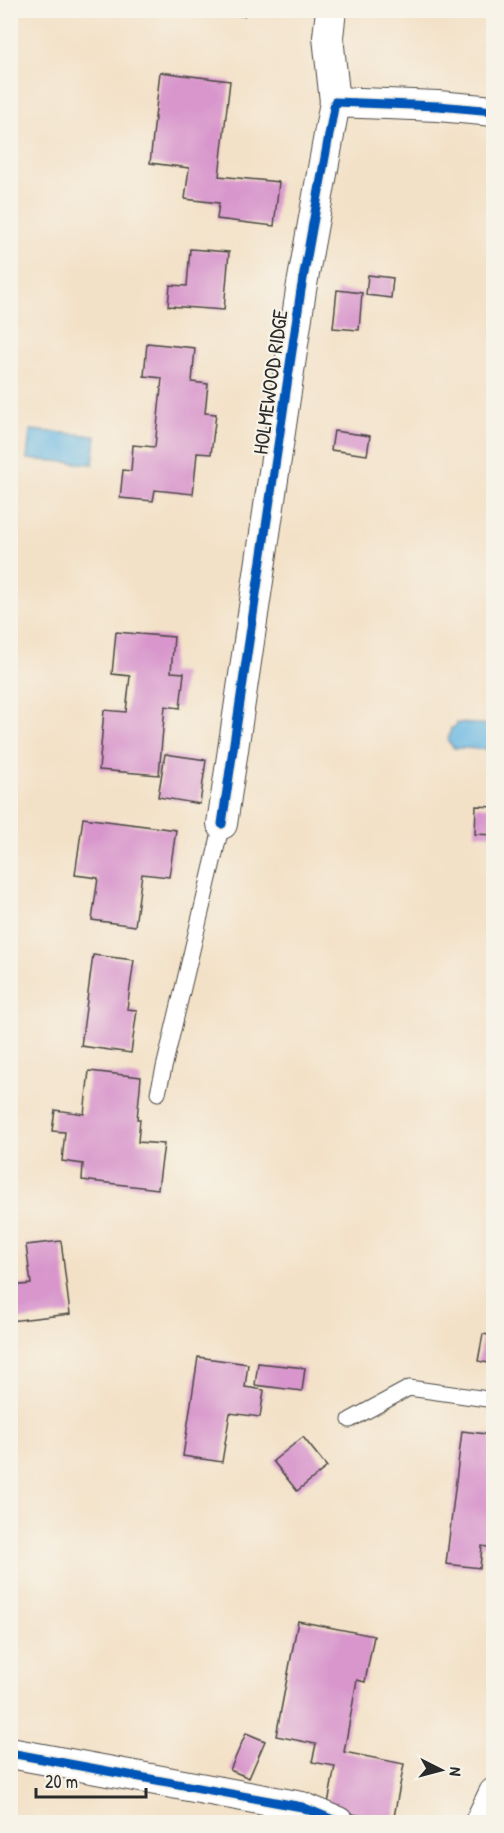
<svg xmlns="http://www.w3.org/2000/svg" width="504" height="1833" font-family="'Patrick Hand',sans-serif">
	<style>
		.water { fill: #67b7e2; stroke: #497186; stroke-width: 1.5 }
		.building { fill: #d896cc }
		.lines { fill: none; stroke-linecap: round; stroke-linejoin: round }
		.lane-casing { stroke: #494642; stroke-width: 17 }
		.street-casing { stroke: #494642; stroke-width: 32 }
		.lane { stroke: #fff; stroke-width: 15 }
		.street { stroke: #fff; stroke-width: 30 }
		.cycleway-casing { stroke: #f7f3e8; stroke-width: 13 }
		.cycleway { stroke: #0057b8; stroke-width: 9 }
		.labels { text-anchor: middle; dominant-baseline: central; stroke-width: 4.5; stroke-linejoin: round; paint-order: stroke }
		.street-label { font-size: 21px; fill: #2b2b2b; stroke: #f7f3e8 }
	</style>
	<rect width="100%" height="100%" fill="#f7f3e8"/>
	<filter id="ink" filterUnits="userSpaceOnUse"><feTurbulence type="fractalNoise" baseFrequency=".0167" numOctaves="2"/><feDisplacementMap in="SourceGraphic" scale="12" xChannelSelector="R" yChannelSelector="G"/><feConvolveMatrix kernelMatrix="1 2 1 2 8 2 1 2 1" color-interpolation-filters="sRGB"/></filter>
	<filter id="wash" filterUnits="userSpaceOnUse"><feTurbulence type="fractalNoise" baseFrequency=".008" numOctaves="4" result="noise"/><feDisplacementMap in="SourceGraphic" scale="24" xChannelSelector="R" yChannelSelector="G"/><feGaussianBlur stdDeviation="1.35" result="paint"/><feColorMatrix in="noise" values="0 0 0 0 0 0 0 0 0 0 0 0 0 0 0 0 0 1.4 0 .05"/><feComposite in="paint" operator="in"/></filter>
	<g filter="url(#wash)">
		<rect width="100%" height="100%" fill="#f3e1c7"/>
		<g class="water">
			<path d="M30 430 96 436 93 464 27 459Z"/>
			<path d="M457 723 493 725V749L454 748 448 741 451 728 455 727Z"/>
		</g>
		<g id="blocks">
			<g class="building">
				<path d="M200 10H244V16L200 12Z"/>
				<path d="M160 72 230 81 219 176 279 182 274 226 217 219 219 203 185 199 189 168 150 163Z"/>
				<path d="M190 249 229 252 224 310 168 306 170 285 187 286Z"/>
				<path d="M368 275 393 278 391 298 366 295Z"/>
				<path d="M337 290 362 293 359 330 333 328Z"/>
				<path d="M147 343 195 348 192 382 208 384 205 413 216 414 211 454 197 453 193 494 155 490 153 501 120 498 123 470 131 471 133 445 155 447 162 378 144 376Z"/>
				<path d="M334 431 370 436 367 455 331 450Z"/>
				<path d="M116 632 174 637 171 672 184 673 180 708 165 706 159 775 99 770 104 710 126 712 130 676 112 674Z"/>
				<path d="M165 754 206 760 200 804 158 797Z"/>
				<path d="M476 806 494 807V835L475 834Z"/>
				<path d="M83 818 176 830 169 877 142 874 135 926 92 920 98 878 75 875Z"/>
				<path d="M93 955 134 960 127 1009 137 1010 131 1053 81 1046Z"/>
				<path d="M89 1071 141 1077 137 1119H140L138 1142 164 1144 158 1189 82 1180 83 1164 62 1161 65 1132 52 1131 55 1110 84 1114Z"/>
				<path d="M61 1241 70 1314 10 1321V1286L31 1284 26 1245Z"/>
				<path d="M483 1334 494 1336V1364L478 1361Z"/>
				<path d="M198 1357 248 1364 245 1387 264 1390 260 1417 230 1413 222 1462 183 1456Z"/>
				<path d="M258 1363 305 1368 302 1391 255 1385Z"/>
				<path d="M462 1431 494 1435V1548L482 1546 480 1568 446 1564Z"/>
				<path d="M303 1437 327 1467 297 1491 273 1461Z"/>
				<path d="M298 1621 374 1636 365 1682 357 1680 344 1752 404 1764 393 1822 327 1809 335 1766 312 1762 316 1744 276 1736Z"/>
				<path d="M246 1733 265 1741 249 1778 230 1770Z"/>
			</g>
		</g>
	</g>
	<g filter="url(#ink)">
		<use href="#blocks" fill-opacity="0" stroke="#494642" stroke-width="1.5"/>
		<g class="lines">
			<defs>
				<g id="lane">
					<path d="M158 1093 222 824"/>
					<path d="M350 1420 409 1388 494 1400"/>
				</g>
				<g id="street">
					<path d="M331 10 328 37 335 102"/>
					<path d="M222 824 301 290 335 102 438 106 494 111"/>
					<path d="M10 1753 302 1807 338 1822"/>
					<path d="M480 1822 494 1793"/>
				</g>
			</defs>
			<use href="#lane" class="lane-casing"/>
			<use href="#street" class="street-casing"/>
			<use href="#lane" class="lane"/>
			<use href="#street" class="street"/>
			<defs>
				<g id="cycleway">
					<path d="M222 824 301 290 335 102 438 106 494 111"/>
					<path d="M10 1753 302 1807 338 1822"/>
				</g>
			</defs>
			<use href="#cycleway" class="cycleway-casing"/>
			<use href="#cycleway" class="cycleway"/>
		</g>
	</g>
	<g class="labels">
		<g class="street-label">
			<text transform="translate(270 382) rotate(-82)">HOLMEWOOD RIDGE</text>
		</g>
	</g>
	<rect width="504" height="1833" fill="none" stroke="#f7f3e8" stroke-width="36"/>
	<g transform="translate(441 1770) rotate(96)" stroke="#f7f3e8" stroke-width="4.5" paint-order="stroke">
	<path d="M0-4.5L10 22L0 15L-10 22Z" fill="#2b2b2b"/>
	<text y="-9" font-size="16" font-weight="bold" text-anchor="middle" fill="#2b2b2b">N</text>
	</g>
	<path d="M36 1788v9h110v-9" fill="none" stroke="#2b2b2b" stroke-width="3"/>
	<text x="45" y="1788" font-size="18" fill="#2b2b2b" stroke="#f7f3e8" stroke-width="4.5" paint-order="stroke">20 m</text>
</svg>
